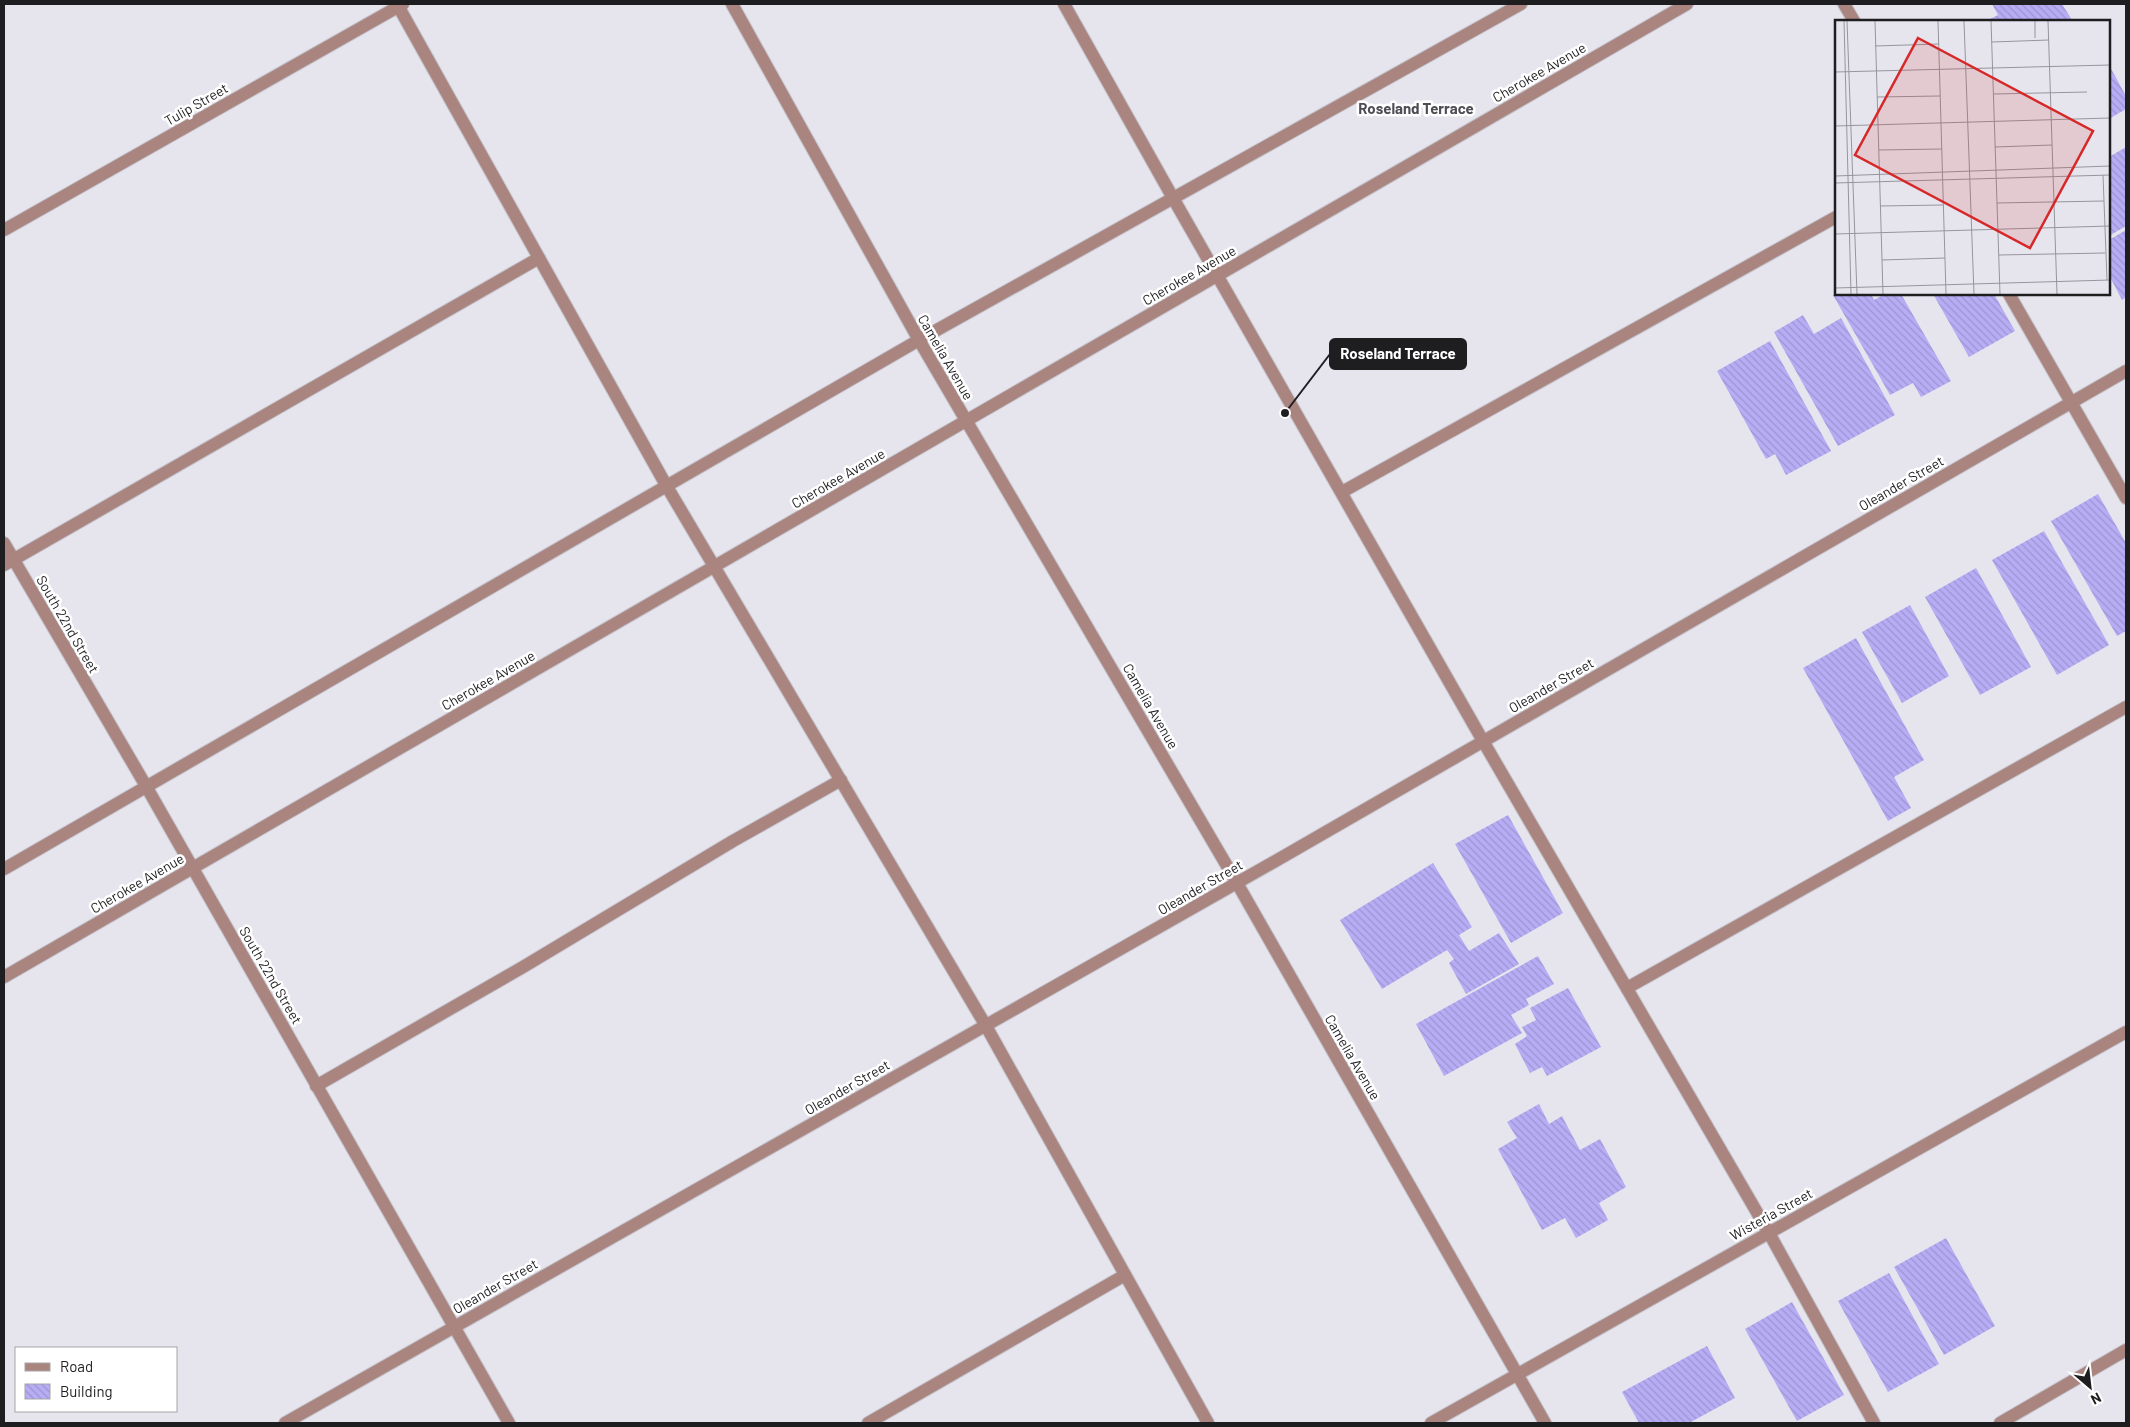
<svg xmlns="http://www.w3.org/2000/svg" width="2130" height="1427" font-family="Barlow,sans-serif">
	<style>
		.building { fill: url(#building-back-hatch) }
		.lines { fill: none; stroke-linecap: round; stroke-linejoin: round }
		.minor-casing { stroke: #c2c1c9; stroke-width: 14 }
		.minor { stroke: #aa8580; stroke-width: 12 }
		.labels { text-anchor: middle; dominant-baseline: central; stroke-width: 5; stroke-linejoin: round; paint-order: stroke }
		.street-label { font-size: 14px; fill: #1e1d20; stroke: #fff }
		.neighbourhood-label { font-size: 15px; font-weight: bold; fill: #4e4d54; stroke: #fff }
		.inset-road { fill: none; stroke: #96959c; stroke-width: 1 }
		.view { fill: #d62828; fill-opacity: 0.15; stroke: #d62828; stroke-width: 2.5 }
		.inset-edge { fill: none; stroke: #1e1d20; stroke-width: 2.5 }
		.leader { fill: none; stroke: #1e1d20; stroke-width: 2 }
		.callout-dot { fill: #1e1d20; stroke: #fff; stroke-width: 2 }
		.callout { fill: #1e1d20; stroke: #1e1d20; stroke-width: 2 }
		.callout-label { font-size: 15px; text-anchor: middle; font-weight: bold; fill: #fff }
	</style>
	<defs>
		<pattern id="building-back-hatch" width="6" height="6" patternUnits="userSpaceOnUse" patternTransform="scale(1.25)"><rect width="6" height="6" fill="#b7adf5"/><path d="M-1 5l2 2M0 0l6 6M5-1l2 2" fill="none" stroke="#9d94d2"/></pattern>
	</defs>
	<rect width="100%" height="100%" fill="#e6e5ee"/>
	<g class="building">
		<path d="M1992 4H2062L2072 20 1986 21 1998 15Z"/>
		<path d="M2109 65 2126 96V109L2109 119Z"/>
		<path d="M2126 147V226L2109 236V157Z"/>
		<path d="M2126 230V297L2122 300 2109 275V240Z"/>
		<path d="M1836 294H1871L1874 300 1885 294H1901L1951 381 1921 397 1913 383 1890 395 1833 295Z"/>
		<path d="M1933 294H1994L2015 331 1969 357Z"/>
		<path d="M1803 315 1814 334 1841 318 1895 415 1838 446 1774 332Z"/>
		<path d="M1770 341 1831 451 1786 475 1775 454 1766 459 1717 371Z"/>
		<path d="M2098 494 2126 543V631L2117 636 2051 521Z"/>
		<path d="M2044 531 2109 645 2057 675 1992 560Z"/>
		<path d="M1976 568 2031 667 1980 695 1925 597Z"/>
		<path d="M1910 605 1949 676 1902 703 1862 632Z"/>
		<path d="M1856 638 1924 760 1894 777 1911 808 1888 821 1803 668Z"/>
		<path d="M1508 815 1563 913 1511 943 1455 844Z"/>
		<path d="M1433 863 1472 927 1459 935 1469 951 1499 933 1519 964 1466 994 1449 963 1454 959 1447 950 1382 989 1340 920Z"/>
		<path d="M1538 956 1554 984 1526 999 1529 1005 1511 1015 1522 1033 1444 1076 1416 1024Z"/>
		<path d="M1568 988 1601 1047 1547 1076 1542 1067 1530 1073 1515 1044 1527 1036 1522 1027 1536 1020 1530 1008Z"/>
		<path d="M1539 1104 1549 1124 1562 1116 1580 1150 1600 1139 1626 1187 1599 1203 1608 1220 1576 1238 1565 1218 1542 1230 1498 1149 1517 1138 1507 1122Z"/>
		<path d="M1946 1238 1995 1326 1944 1355 1894 1267Z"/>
		<path d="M1889 1273 1939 1364 1888 1392 1838 1301Z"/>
		<path d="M1792 1302 1844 1395 1797 1421 1745 1329Z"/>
		<path d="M1707 1346 1735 1398 1689 1423H1639L1622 1392Z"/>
	</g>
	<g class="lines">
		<defs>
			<g id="minor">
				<path d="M397 4 666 485 986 1026 1208 1423"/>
				<path d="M732 4 919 340 1237 883 1545 1423"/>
				<path d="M1064 4 1173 198 1483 741 1769 1233 1874 1423"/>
				<path d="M1844 4 1854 21"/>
				<path d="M4 230 403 4"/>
				<path d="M2009 294 2126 498"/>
				<path d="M1342 492 1836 217"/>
				<path d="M4 543 146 786 509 1423"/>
				<path d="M4 565 539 258"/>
				<path d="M4 869 919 340 1521 4"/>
				<path d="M4 977 1687 4"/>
				<path d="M1627 988 2126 707"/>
				<path d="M316 1086 523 967 733 841 841 780"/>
				<path d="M285 1423 1279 859 2126 371"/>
				<path d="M868 1423 1125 1275"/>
				<path d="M1431 1423 2126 1032"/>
				<path d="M2000 1423 2126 1350"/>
			</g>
		</defs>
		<use href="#minor" class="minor-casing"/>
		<use href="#minor" class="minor"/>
	</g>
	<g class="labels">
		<g class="street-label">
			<text transform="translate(1539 72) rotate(-30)">Cherokee Avenue</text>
			<text transform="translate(196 104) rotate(-30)">Tulip Street</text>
			<text transform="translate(1189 275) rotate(-30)">Cherokee Avenue</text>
			<text transform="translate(946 357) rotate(60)">Camelia Avenue</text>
			<text transform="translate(838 478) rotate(-30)">Cherokee Avenue</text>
			<text transform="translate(1901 483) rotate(-30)">Oleander Street</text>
			<text transform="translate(68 624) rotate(60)">South 22nd Street</text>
			<text transform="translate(488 680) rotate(-30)">Cherokee Avenue</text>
			<text transform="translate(1551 685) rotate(-30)">Oleander Street</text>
			<text transform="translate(1151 706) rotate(60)">Camelia Avenue</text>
			<text transform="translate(137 883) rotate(-30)">Cherokee Avenue</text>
			<text transform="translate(1200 887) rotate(-30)">Oleander Street</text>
			<text transform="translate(271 975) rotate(60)">South 22nd Street</text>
			<text transform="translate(1353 1057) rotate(60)">Camelia Avenue</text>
			<text transform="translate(847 1087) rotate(-30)">Oleander Street</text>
			<text transform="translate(1771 1214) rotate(-29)">Wisteria Street</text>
			<text transform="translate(495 1286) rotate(-30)">Oleander Street</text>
		</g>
		<g class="neighbourhood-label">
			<text x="1416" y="108">Roseland Terrace</text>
		</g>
	</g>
	<g transform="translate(1835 20)">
		<rect width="275" height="275" fill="#e6e5ee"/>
		<path class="inset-road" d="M9 1 16 274M12 1 22 274M40 1 48 274M103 1 111 274M129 1 139 274M156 1 165 274M200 1V18M213 1 222 274M157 22 214 20M40 26 104 24M0 52 275 45M159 74 252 72M42 77 105 76M0 106 275 98M160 127 217 125M44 130 107 129M268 155 272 260M0 156 275 146M0 163 275 155M162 183 269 181M45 186 108 185M0 214 275 206M164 235 270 233M47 240 110 238M0 268 275 260"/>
		<path class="view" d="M83 18 258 111 195 228 20 135Z"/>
		<rect width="275" height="275" class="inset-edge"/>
	</g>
	<path class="leader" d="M1285 413L1330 354"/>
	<circle class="callout-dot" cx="1285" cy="413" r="5"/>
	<rect class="callout" x="1330" y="339" width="136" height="30" rx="5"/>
	<g class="callout-label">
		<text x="1398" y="359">Roseland Terrace</text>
	</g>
	<rect width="2130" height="1427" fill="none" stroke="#1e1d20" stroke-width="10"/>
	<rect x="15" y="1347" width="162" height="65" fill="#ffffff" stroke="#a5a5a6"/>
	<rect x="25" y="1363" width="25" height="8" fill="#aa8580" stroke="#a5a5a6"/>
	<text x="60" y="1372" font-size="15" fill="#1e1d20">Road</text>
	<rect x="25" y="1384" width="25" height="15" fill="url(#building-back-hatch)" stroke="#a5a5a6"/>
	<text x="60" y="1397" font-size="15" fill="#1e1d20">Building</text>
	<g transform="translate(2090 1387) rotate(152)" stroke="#ffffff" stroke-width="4" paint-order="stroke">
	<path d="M0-4L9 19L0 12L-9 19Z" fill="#1e1d20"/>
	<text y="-8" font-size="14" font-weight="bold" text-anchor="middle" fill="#1e1d20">N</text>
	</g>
</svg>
